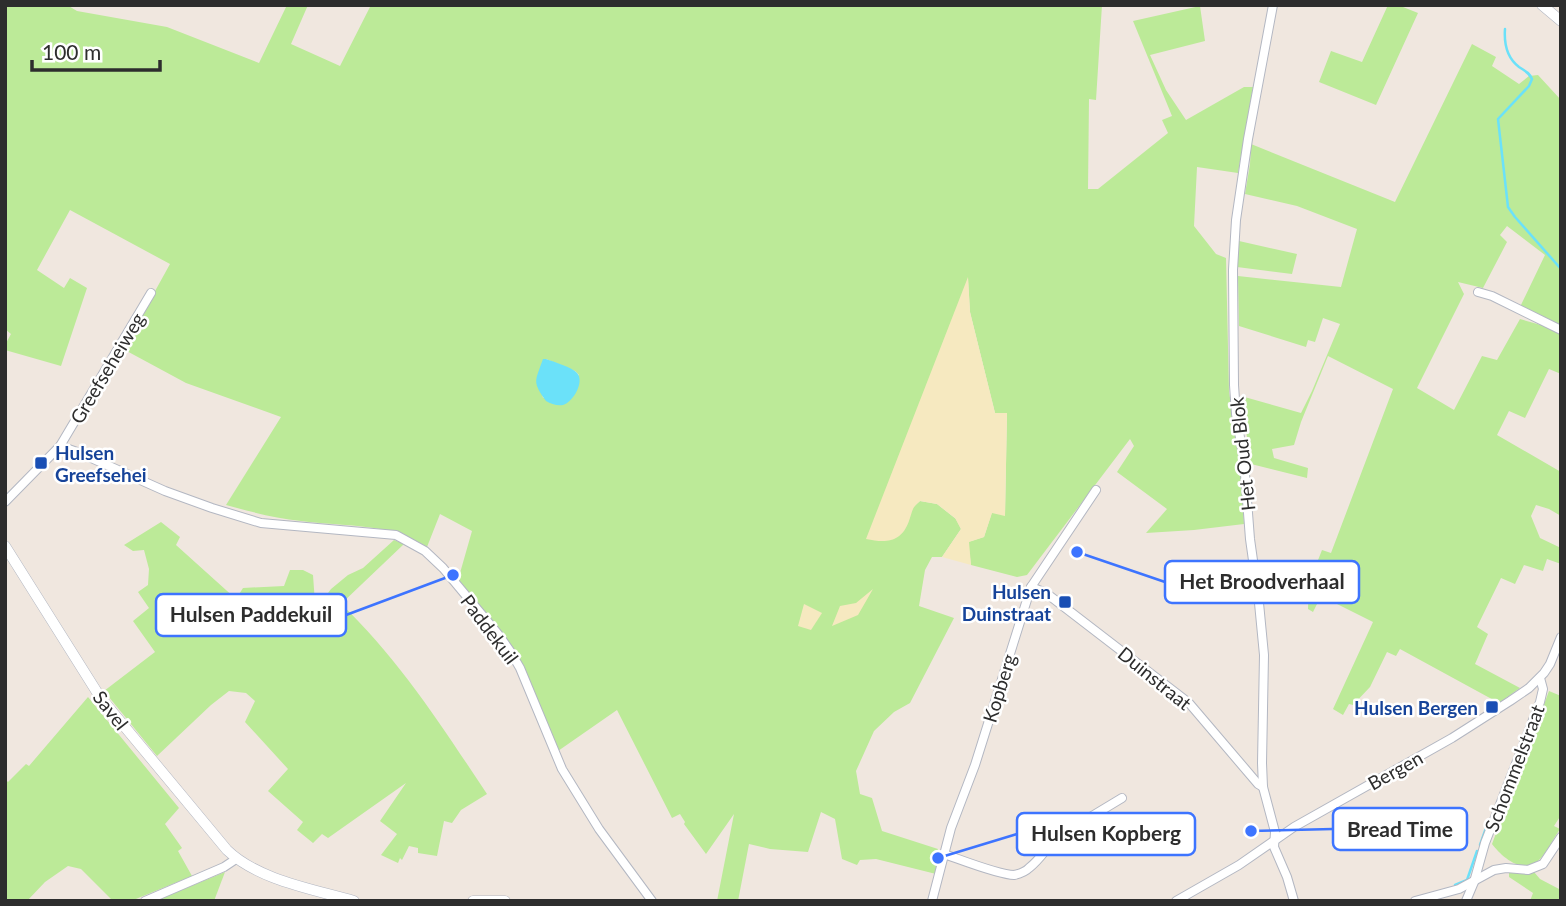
<svg xmlns="http://www.w3.org/2000/svg" width="1566" height="906" font-family="Lato,sans-serif">
	<style>
		.green { fill: #bcea98; fill-rule: evenodd }
		.sand { fill: #f6e9c0 }
		.water { fill: #6be1f9 }
		.lines { fill: none; stroke-linecap: round; stroke-linejoin: round }
		.stream { stroke: #6be1f9; stroke-width: 2.5 }
		.minor-casing { stroke: #b3b7c2; stroke-width: 10 }
		.tertiary-casing { stroke: #b3b7c2; stroke-width: 11 }
		.minor { stroke: #fff; stroke-width: 8 }
		.tertiary { stroke: #fff; stroke-width: 10 }
		.transit-dot { fill: #1a4fb4; stroke: #fff; stroke-width: 2.5 }
		.labels { text-anchor: middle; dominant-baseline: central; stroke-width: 5; stroke-linejoin: round; paint-order: stroke }
		.street-label { font-size: 19px; fill: #2d2d2d; stroke: #fff }
		.transit-label { font-size: 19px; font-weight: bold; fill: #164399; stroke: #fff; text-anchor: end }
		.leader { fill: none; stroke: #3d74ff; stroke-width: 2.5 }
		.callout-dot { fill: #3d74ff; stroke: #fff; stroke-width: 2.5 }
		.callout { fill: #fff; stroke: #3d74ff; stroke-width: 2.5 }
		.callout-label { font-size: 21px; text-anchor: middle; font-weight: bold; fill: #2d2d2d }
	</style>
	<rect width="100%" height="100%" fill="#f0e7df"/>
	<g class="green">
		<path d="M5 5H67L77 11 167 27 259 63 287 5H308L291 44 340 66 371 5H1102L1096 100 1089 99 1088 189H1098L1168 133 1162 120 1172 116 1133 21 1200 6 1205 41 1150 55 1166 90 1186 120 1244 87H1253L1238 173 1197 167 1194 226 1216 254 1226 258 1229 392 1240 457 1244 524 1194 530 1146 533 1167 509 1117 472 1134 446 1130 439 1027 575 1017 577 971 565 968 542 984 537 992 512 1005 515 1007 414 995 413 970 312 968 279 908 523 912 508 920 501 937 504 956 519 961 529 942 557H932L925 570 919 606 954 618 910 703 894 712 874 731 856 771 860 794 872 798 882 831 938 849 936 874 876 859 860 860 857 865 842 859 835 819 821 812 808 852 770 849 749 844 738 901H717L734 814 706 854 684 824 685 822 680 814 672 818 617 710 558 751 524 666 499 628 458 580 472 531 440 514 427 547C388 522 345 527 301 521 275 518 251 512 226 505L281 417 186 383 123 349 170 264 70 210 37 270 64 288 70 278 87 288 61 366 5 350V345L11 334 5 329ZM546 359 575 371 579 375 543 398 542 393Z"/>
		<path d="M1388 5H1398L1418 13 1376 105 1319 82 1331 51 1362 62Z"/>
		<path d="M1472 44 1496 57 1492 66 1519 84 1529 76 1538 75 1561 100V326L1520 307 1545 255 1507 226 1500 235 1507 242 1483 288 1458 282 1464 294 1417 388 1454 410 1482 356 1497 360 1520 319 1548 327 1561 334V374L1549 369 1525 418 1509 411 1497 435 1561 472V516L1549 509 1536 505 1531 516 1540 538 1561 548V564L1547 559 1543 571 1524 565 1515 584 1501 578 1477 627 1488 634 1475 664 1520 688 1499 703 1400 649 1396 656 1387 652 1370 687 1353 705 1349 704 1343 715 1333 709 1373 622 1321 596 1313 612 1308 609 1309 583 1322 550 1331 553 1393 389 1328 356 1301 422 1294 445 1272 449 1274 458 1308 468 1307 478 1251 464 1241 396 1301 413 1312 391 1340 324 1323 318 1315 342 1308 340 1306 347 1239 326 1238 276 1341 287 1357 229 1297 206 1245 194 1250 164 1251 144 1395 202Z"/>
		<path d="M1239 241 1297 254 1292 274 1237 267Z"/>
		<path d="M161 522 180 537 176 545 236 599 243 588 284 586 290 570H303L313 575 315 603 319 605 331 589 348 575 363 568 394 540 404 544 341 604C399 659 443 728 487 794L461 810 452 823 444 821 437 856 418 853V848L409 846 402 860 400 858 398 863 381 855 397 834 380 821 406 783 328 838 322 834 313 843 297 830 303 822 268 791 288 769 245 722 255 701 246 693 229 691 211 705 157 756 104 691 155 652 133 621 149 608 138 592 148 585 149 569 144 550 133 551 124 545Z"/>
		<path d="M1549 691 1561 696V815L1554 826 1560 829C1553 839 1547 853 1538 861 1522 875 1501 856 1492 844Z"/>
		<path d="M88 697 179 808 165 824 182 848 178 851 192 876 131 901H113L81 869 68 866 45 882 27 901H5V779L8 782 26 764 29 766Z"/>
		<path d="M1509 871 1521 873 1534 872 1540 879 1561 890V901H1530L1533 893 1509 877Z"/>
		<path d="M225 872 214 901H155Z"/>
	</g>
	<g class="sand">
		<path d="M968 277 970 312 995 413H1007L1005 516 992 513 984 537 969 542 971 565 942 557 961 529 955 518 937 504 920 501C911 509 913 510 909 521 901 543 886 543 866 539Z"/>
		<path d="M873 589 858 615 832 626 840 606 856 603Z"/>
		<path d="M804 604 822 613 811 630 798 626Z"/>
	</g>
	<path class="water" d="M543 359H546C554 362 572 367 577 373 585 382 573 402 563 405 557 406 551 404 546 401 532 381 535 382 543 359Z"/>
	<g class="lines">
		<g class="stream">
			<path d="M1505 29C1504 43 1507 58 1519 67 1525 71 1529 72 1532 79L1529 86 1498 119 1508 207 1515 217 1561 269"/>
			<path d="M1480 845 1486 828"/>
			<path d="M1455 885 1467 880 1477 851"/>
		</g>
		<defs>
			<g id="minor">
				<path d="M1273 5 1248 139 1236 220 1233 270 1234 385 1236 414 1244 461 1250 539 1259 603 1264 655 1262 763 1263 787 1275 832 1274 847 1287 877 1294 901"/>
				<path d="M1478 292 1492 296 1561 330"/>
				<path d="M60 446 80 453 165 491 212 508 261 523 396 535 425 551 443 568 498 634 510 651 520 668 562 769 599 829 652 901"/>
				<path d="M5 502 60 446 151 293"/>
				<path d="M1031 587 1046 593 1189 703 1258 784 1263 787"/>
				<path d="M944 854C959 859 999 875 1014 875 1019 874 1025 872 1029 868 1041 859 1048 845 1059 836L1122 798"/>
				<path d="M145 901 224 867 236 859"/>
				<path d="M932 901 951 828 975 765 1031 587 1096 490"/>
				<path d="M1176 901 1239 865 1294 827 1452 738 1510 701 1529 688 1544 673 1550 664 1561 637"/>
				<path d="M1415 901 1459 889 1494 870 1506 868 1528 870 1543 864 1561 837"/>
				<path d="M1466 901 1474 882 1485 843 1540 702 1543 689 1540 678"/>
			</g>
			<g id="tertiary">
				<path d="M1542 5 1561 21"/>
				<path d="M5 546 100 697 227 850C258 880 313 889 354 901"/>
				<path d="M473 901H505"/>
			</g>
		</defs>
		<use href="#minor" class="minor-casing"/>
		<use href="#tertiary" class="tertiary-casing"/>
		<use href="#minor" class="minor"/>
		<use href="#tertiary" class="tertiary"/>
	</g>
	<g class="transit-dot">
		<rect x="34" y="456" width="14" height="14" rx="3.5"/>
		<rect x="1058" y="595" width="14" height="14" rx="3.5"/>
		<rect x="1485" y="700" width="14" height="14" rx="3.5"/>
	</g>
	<g class="labels">
		<g class="street-label">
			<text transform="translate(107 368) rotate(-59)">Greefseheiweg</text>
			<text transform="translate(1242 454) rotate(-96)">Het Oud Blok</text>
			<text transform="translate(490 629) rotate(53)">Paddekuil</text>
			<text transform="translate(1155 678) rotate(39)">Duinstraat</text>
			<text transform="translate(999 688) rotate(-73)">Kopberg</text>
			<text transform="translate(111 710) rotate(52)">Savel</text>
			<text transform="translate(1514 768) rotate(-69)">Schommelstraat</text>
			<text transform="translate(1395 770) rotate(-29)">Bergen</text>
		</g>
		<g class="transit-label">
			<text x="55" y="452" text-anchor="start">Hulsen<tspan x="55" dy="22">Greefsehei</tspan></text>
			<text x="1051" y="591">Hulsen<tspan x="1051" dy="22">Duinstraat</tspan></text>
			<text x="1478" y="707">Hulsen Bergen</text>
		</g>
	</g>
	<path class="leader" d="M1077 552L1165 582M453 575L346 615M1251 831L1333 829M938 858L1017 834"/>
	<g class="callout-dot">
		<circle cx="1077" cy="552" r="7"/>
		<circle cx="453" cy="575" r="7"/>
		<circle cx="1251" cy="831" r="7"/>
		<circle cx="938" cy="858" r="7"/>
	</g>
	<g class="callout">
		<rect x="1165" y="561" width="194" height="42" rx="7"/>
		<rect x="156" y="594" width="190" height="42" rx="7"/>
		<rect x="1333" y="808" width="134" height="42" rx="7"/>
		<rect x="1017" y="813" width="178" height="42" rx="7"/>
	</g>
	<g class="callout-label">
		<text x="1262" y="589">Het Broodverhaal</text>
		<text x="251" y="622">Hulsen Paddekuil</text>
		<text x="1400" y="837">Bread Time</text>
		<text x="1106" y="841">Hulsen Kopberg</text>
	</g>
	<rect width="1566" height="906" fill="none" stroke="#2d2d2d" stroke-width="14"/>
	<path d="M32 60v10h128v-10" fill="none" stroke="#2d2d2d" stroke-width="3.5"/>
	<text x="42" y="60" font-size="21" fill="#2d2d2d" stroke="#ffffff" stroke-width="5" paint-order="stroke">100 m</text>
</svg>
